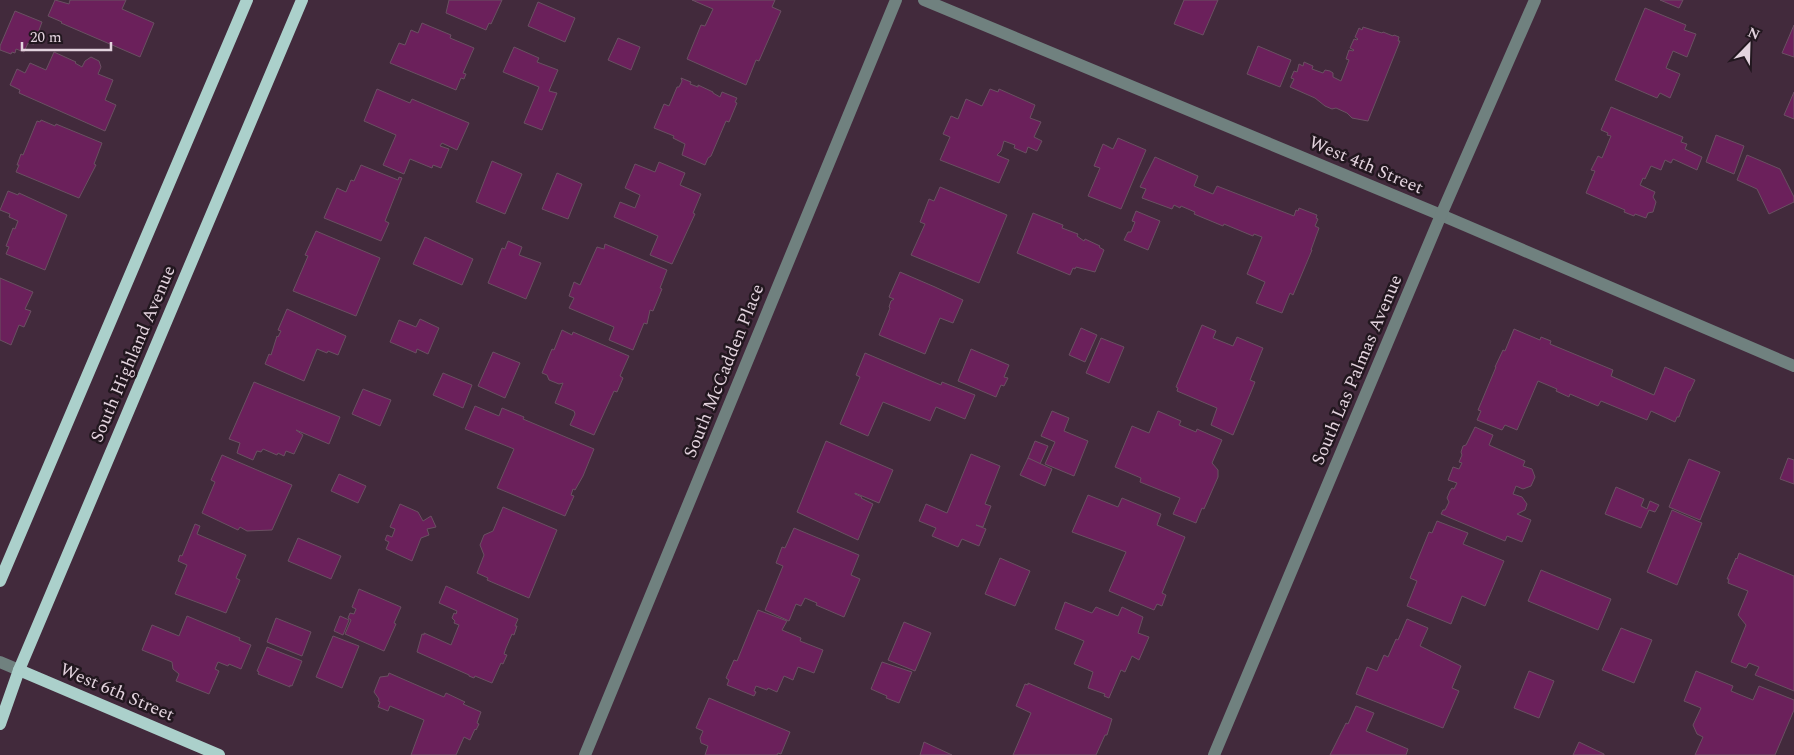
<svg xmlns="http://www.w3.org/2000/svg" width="1794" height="755" font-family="Spectral,serif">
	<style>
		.building { fill: #6b205b; stroke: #6a5062 }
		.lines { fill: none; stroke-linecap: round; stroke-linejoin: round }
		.minor { stroke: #70817f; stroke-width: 12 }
		.major { stroke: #abd0cb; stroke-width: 12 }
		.labels { text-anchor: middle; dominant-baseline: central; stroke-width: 5; stroke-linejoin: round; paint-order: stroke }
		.street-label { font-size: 18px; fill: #e3d3de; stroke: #22171f }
	</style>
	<rect width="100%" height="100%" fill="#422a3c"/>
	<g class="building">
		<path d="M55 0 69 4 70 0H126L122 9 154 23 140 57 61 23 62 22 48 16Z"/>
		<path d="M449 0H502L491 24 489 23 486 30 446 13Z"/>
		<path d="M692 0H775L772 7 781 11 759 61 756 60 746 85 687 59 701 25 705 26 713 9Z"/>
		<path d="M1184 0H1218L1203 35 1174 24Z"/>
		<path d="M1660 0H1683L1679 8Z"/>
		<path d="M538 2 575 18 565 42 528 26Z"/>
		<path d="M1645 8 1686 25 1684 30 1696 34 1687 57 1673 51 1666 68 1680 74 1670 98 1660 93 1657 98 1615 80Z"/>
		<path d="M15 11 42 22 34 44 28 43 24 52 16 49 15 53 12 52 11 54 0 50V46Z"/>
		<path d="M422 23 451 35 450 38 474 48 463 73 466 74 464 79 461 78 456 90 390 63 399 43 405 45 411 30 418 33Z"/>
		<path d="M1794 25V57L1782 53Z"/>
		<path d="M1363 27 1382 33 1383 32 1393 36 1394 35 1399 37 1398 41H1400L1368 121 1352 118 1347 113 1336 108 1332 109 1325 106 1315 98 1290 87 1294 79 1291 78 1294 71 1297 72 1299 64 1303 66 1304 62 1313 66 1312 69 1323 73 1325 70 1330 71 1333 73V77L1341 81 1349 60 1346 59 1349 50 1353 51 1354 50 1350 48 1354 39 1357 40 1358 39 1355 37 1359 28 1362 30Z"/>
		<path d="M618 38 640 47 631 70 608 60Z"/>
		<path d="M1258 46 1291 60 1280 87 1247 74Z"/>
		<path d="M514 47 539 58 537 62 558 70 549 91 557 93 542 130 524 123 539 87 503 72Z"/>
		<path d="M54 52 76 62 75 63 82 67 85 61 91 57 99 61 101 67 98 74 113 80 105 100 116 105 105 131 19 93 20 90 10 85 17 69 25 73 30 63 46 70Z"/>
		<path d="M681 78 691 82 690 84 698 87V85L713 92V93L720 97 722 92 737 98 735 102 737 103 729 122 726 121 711 156 708 158 705 165 682 155 685 144 673 138 674 136 654 128 664 104 669 106 677 87H679L682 81Z"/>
		<path d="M377 89 410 103 412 99 469 123 457 150 442 143 440 146 449 149 441 168 433 165 432 168 410 159 404 174 383 165 396 135 364 121Z"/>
		<path d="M990 89 998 92 999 89 1035 105 1030 118 1041 122 1034 137 1042 141 1037 151 1028 147 1026 153 1014 148 1015 145 1004 141 1001 151 997 155 1009 160 999 183 940 160 950 137 943 134 951 116 958 119 966 99 982 106Z"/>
		<path d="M1794 92V119L1784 115Z"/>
		<path d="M1611 107 1683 137 1681 142 1687 144 1685 149 1702 157 1697 170 1673 159 1671 163 1665 160 1661 170 1651 166 1645 179 1643 178 1640 185 1655 192 1653 197 1656 202 1653 212 1648 213 1646 218 1635 214 1634 216 1624 212 1625 210 1586 193 1595 171 1591 170 1598 156 1602 158 1611 136 1607 135 1608 133 1601 130Z"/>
		<path d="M41 120 55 126 56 124 102 143 94 164 96 165 79 198 16 172 19 165H17L21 154 23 155 37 121 40 122Z"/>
		<path d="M1716 135 1744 146 1734 174 1706 162Z"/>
		<path d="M1118 138 1146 150 1121 209 1088 196 1100 168 1094 166 1103 144 1113 149Z"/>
		<path d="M1747 155 1780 169 1794 197V202L1769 214 1757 189 1737 180Z"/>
		<path d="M1155 157 1198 176 1194 186 1213 194 1217 186 1294 216 1296 210 1298 211 1299 208 1317 215 1316 218 1318 219 1315 226 1319 228 1311 250H1312L1293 295 1290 293 1282 313 1256 303 1265 282 1247 274 1262 237 1254 234 1253 236 1224 224 1223 226 1194 214 1195 212 1181 206 1180 208 1174 205 1172 209 1142 198 1146 189 1140 187Z"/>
		<path d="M492 161 522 174 505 214 476 202Z"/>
		<path d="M659 162 685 173 680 185 701 194 693 213 695 214 672 264 650 255 658 236 614 217 620 202 635 208 640 195 625 188 635 164 655 172Z"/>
		<path d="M361 165 398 180 399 177 402 178 385 221 389 223 381 241 324 218 337 188 346 192 351 180 354 181Z"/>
		<path d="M557 173 582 184 568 219 542 209Z"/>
		<path d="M940 187 1007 215 979 283 911 255 925 224 920 222 929 199 934 201Z"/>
		<path d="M8 191 18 195 19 193 67 215 45 270 6 254 9 247 6 246 13 228 15 229 18 221 9 217 10 214 0 210Z"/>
		<path d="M1136 211 1160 221 1148 250 1124 240 1128 232H1131L1135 222 1132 221Z"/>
		<path d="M1033 213 1063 225 1062 228 1078 234 1077 236 1084 241 1085 239 1100 246 1099 247 1104 250 1095 272 1076 267 1075 269 1073 268 1070 275 1017 253Z"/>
		<path d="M316 231 380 258 356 316 293 291 308 256 305 255Z"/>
		<path d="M425 237 473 259 462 285 413 264Z"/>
		<path d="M508 241 522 247 519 255 541 263 526 299 488 283 502 248 505 249Z"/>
		<path d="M605 244 667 270 660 288 662 289 653 311 650 310 647 324 644 323 633 350 609 340 614 327 569 308 574 298 569 296 574 282 580 285 597 247 604 249Z"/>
		<path d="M900 272 935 287 963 300 953 323 940 318 925 354 879 335 890 308 889 307 891 301 894 299 889 297Z"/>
		<path d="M0 278 33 292 25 309 31 311 24 327 19 325 11 345 0 340Z"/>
		<path d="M287 309 346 336 338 355 328 351 327 353 317 349 304 381 265 364 269 354 271 355 277 336 278 337 281 331 278 330Z"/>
		<path d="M420 319 439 328 428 354 417 349 416 353 390 342 399 320 416 327Z"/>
		<path d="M1202 325 1216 331 1213 338 1233 346 1237 337 1263 348 1250 380 1255 382 1251 392 1233 435 1211 425 1217 408 1177 391 1178 388 1176 387Z"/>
		<path d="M1081 328 1097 335 1085 362 1069 355Z"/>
		<path d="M1514 329 1540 340 1541 337 1551 341 1550 344 1613 370 1611 376 1654 395 1665 367 1695 380 1690 391H1689L1679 417H1677L1675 422 1651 411 1647 420 1601 401 1598 406 1570 394 1569 397 1556 391 1557 389 1538 381 1517 430 1505 425 1502 430 1477 420 1481 411 1478 410 1496 367H1495L1503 350 1505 351Z"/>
		<path d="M562 330 572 335 573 332 629 356 620 376 623 378 617 392 614 391 594 435 570 425 575 414 574 411 555 403 563 383 559 384 549 380 547 375 542 373 552 349 554 350Z"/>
		<path d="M1101 338 1124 347 1109 383 1086 373Z"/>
		<path d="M971 349 1009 365 1004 377 1008 378 1004 386 1001 385 996 397 958 381Z"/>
		<path d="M493 352 520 363 505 398 478 386Z"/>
		<path d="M865 353 941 385 942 382 975 395 965 419 936 407 930 421 883 402 868 436 840 424 860 377 856 375Z"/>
		<path d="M443 373 472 385 463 408 433 395Z"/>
		<path d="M254 382 340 417 329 444 296 430 303 435 294 454 286 451 284 456 278 453 277 455 263 449 261 452 257 451 253 460 237 453 240 443 229 439Z"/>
		<path d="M363 389 391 400 380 426 352 414Z"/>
		<path d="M475 406 499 416 502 408 524 417 523 419 594 449 583 476 575 490 573 489 571 495 574 496 565 516 497 488 514 449 465 429Z"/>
		<path d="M1052 411 1069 418 1064 431 1088 441 1074 476 1045 464 1055 442 1041 436Z"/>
		<path d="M1158 411 1181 421 1179 425 1196 432 1197 429 1222 440 1212 463 1218 470V477L1204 509 1202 508 1196 523 1173 514 1180 498 1140 482 1141 478 1115 467 1132 426 1149 433Z"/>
		<path d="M1475 427 1493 435 1489 445 1525 461 1523 466 1532 469 1535 477 1531 486 1523 489 1516 486 1513 494 1522 497 1527 504 1525 510 1517 514 1531 520 1522 542 1507 536 1505 541 1441 514 1443 510H1445L1449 502 1447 498 1450 491 1452 488 1454 489 1457 483 1448 480 1453 467 1459 469 1462 463 1459 462 1462 455 1461 452 1463 446 1466 445Z"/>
		<path d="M826 441 893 470 879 503 855 493V494L862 497 861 498 873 504 858 540 797 512Z"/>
		<path d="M1035 441 1048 446 1040 464 1028 458Z"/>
		<path d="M971 454 1000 466 985 504 991 506 983 527 976 525 986 529 979 546 962 539 958 547 932 536 936 528 919 521 926 504 947 513Z"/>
		<path d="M222 455 292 485 272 530 247 531 240 527 238 530 202 513 215 482 211 480Z"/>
		<path d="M1028 458 1052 469 1045 486 1020 475Z"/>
		<path d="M1788 458 1794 460V484L1780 479Z"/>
		<path d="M1689 459 1720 472 1700 520 1669 507Z"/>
		<path d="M339 474 366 486 358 503 331 491Z"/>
		<path d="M1616 487 1644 499 1641 506 1647 509 1650 501 1659 505 1655 512 1649 510 1641 528 1605 514Z"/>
		<path d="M1088 495 1118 507 1122 498 1161 514 1157 525 1185 537 1162 593 1166 595 1162 606 1157 604 1154 610 1109 591 1126 552 1072 532Z"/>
		<path d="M400 504 418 512 423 521 431 516 436 527 427 529 429 535 421 538 412 561 386 549 389 542 385 540 387 535 392 537 395 529 390 527Z"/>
		<path d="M503 507 557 530 529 598 487 580 488 578 477 573 484 555 480 545 484 535 493 531Z"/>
		<path d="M1672 510 1702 523 1677 585 1647 572Z"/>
		<path d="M1437 521 1468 533 1463 544 1504 561 1485 606 1462 596 1451 624 1407 606 1417 581 1410 578 1429 532 1432 533Z"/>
		<path d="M195 524 200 526 197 534 246 555 236 578 240 580 226 613 175 594 187 565 178 561 180 555 182 556Z"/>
		<path d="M794 528 859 555 851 575 860 579 844 617 816 605 817 603 805 598 801 606 796 604 789 621 765 610 783 566 776 563 782 547 785 548Z"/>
		<path d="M298 538 341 556 331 579 288 561Z"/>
		<path d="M1739 553 1794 576V691L1755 675 1759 667 1749 663 1746 668 1731 662 1746 625 1738 615 1748 591 1728 583 1729 579H1727L1736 558 1737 559Z"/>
		<path d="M1000 558 1030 571 1015 606 985 594Z"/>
		<path d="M1541 570 1611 599 1598 630 1528 601Z"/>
		<path d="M446 586 518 619 515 626H517L514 635 512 634 506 648 504 654 507 655 503 664 501 663 492 683 475 676 474 678 469 676V675L417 652 422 634 424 635V633L451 645 459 625 454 623 455 621 452 618 454 613 456 614 457 611 439 603Z"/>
		<path d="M359 589 401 607 394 623 396 624 384 651 345 634 351 620 348 618 350 613 354 614 356 609 352 607Z"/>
		<path d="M1065 602 1092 613 1096 607 1118 616 1122 607 1143 617 1138 633 1149 637 1139 660 1132 656 1125 672 1121 670 1109 698 1104 696 1105 694 1088 688 1093 672 1074 664 1084 641 1055 629Z"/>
		<path d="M758 610 787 621 782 630 801 638 800 641 823 650 814 673 798 667 793 680 784 676 777 692 768 688 767 690 756 686 754 691 756 692 754 696 727 685 729 680 726 678 734 660 737 661Z"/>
		<path d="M187 616 240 638 239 640 251 645 241 669 229 664 228 666 218 662 215 669 219 671 209 694 176 681 179 674 173 669 172 662 142 650 152 625 179 636Z"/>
		<path d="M340 616 349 620 343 635 334 631Z"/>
		<path d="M276 618 311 632 302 656 267 642Z"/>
		<path d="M1407 619 1428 628 1420 646 1461 666 1452 688 1459 691 1443 728 1356 694 1367 667 1377 671 1384 655 1388 657 1396 639 1398 640Z"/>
		<path d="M904 622 931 633 915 671 888 660Z"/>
		<path d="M1621 628 1652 640 1634 683 1602 670Z"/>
		<path d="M333 636 359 646 342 688 316 677Z"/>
		<path d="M267 647 302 661 292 686 290 685V687L258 674 259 672 257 671Z"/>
		<path d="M882 662 912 672 899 703 886 698 887 696 871 689Z"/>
		<path d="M1529 671 1554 681 1539 718 1514 708Z"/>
		<path d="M1696 671 1733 686 1731 691 1753 700 1759 686 1794 700V710L1775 755H1695L1703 737 1697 734 1693 725 1701 708 1684 701Z"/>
		<path d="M389 673 444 697 446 693 465 702 463 704 481 712 477 723 479 724 476 730 475 729 470 740 464 737 456 755H411L424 720 390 706 388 711 378 707 380 702 378 701 379 699 374 692 380 677 388 676Z"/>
		<path d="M1028 683 1112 719 1107 735H1105L1096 755H1013L1031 713 1016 706 1025 684 1028 685Z"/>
		<path d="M709 698 790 732 781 754 778 753 777 755H705L708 746 701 743 700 738 703 731 696 728Z"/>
		<path d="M1356 706 1374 713 1366 731 1408 749 1406 755H1330L1346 723 1348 724Z"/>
		<path d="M924 742 952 755H920Z"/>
		<path d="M1579 742 1604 754V755H1573Z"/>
	</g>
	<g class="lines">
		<g class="minor">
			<path d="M924 0 1441 215 1794 366"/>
			<path d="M0 662 19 670"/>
			<path d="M585 755 896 0"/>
			<path d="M1214 755 1441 215 1535 0"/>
		</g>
		<g class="major">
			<path d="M0 581 247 0"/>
			<path d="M19 670 219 755"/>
			<path d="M0 724 19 670 302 0"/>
		</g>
	</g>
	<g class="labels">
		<g class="street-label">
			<text transform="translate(1366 165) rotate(23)">West 4th Street</text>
			<text transform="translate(133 354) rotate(-67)">South Highland Avenue</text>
			<text transform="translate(1357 370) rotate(-67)">South Las Palmas Avenue</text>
			<text transform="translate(724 371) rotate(-68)">South McCadden Place</text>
			<text transform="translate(117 692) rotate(23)">West 6th Street</text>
		</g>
	</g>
	<g transform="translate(1749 45) rotate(23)" stroke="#22171f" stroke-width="4" paint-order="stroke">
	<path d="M0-4L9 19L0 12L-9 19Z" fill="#e3d3de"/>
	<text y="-8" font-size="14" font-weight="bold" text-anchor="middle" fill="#e3d3de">N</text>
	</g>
	<path d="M22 42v8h89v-8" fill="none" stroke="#e3d3de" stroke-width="2.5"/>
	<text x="30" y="42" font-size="15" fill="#e3d3de" stroke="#22171f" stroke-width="4" paint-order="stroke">20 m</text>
</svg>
